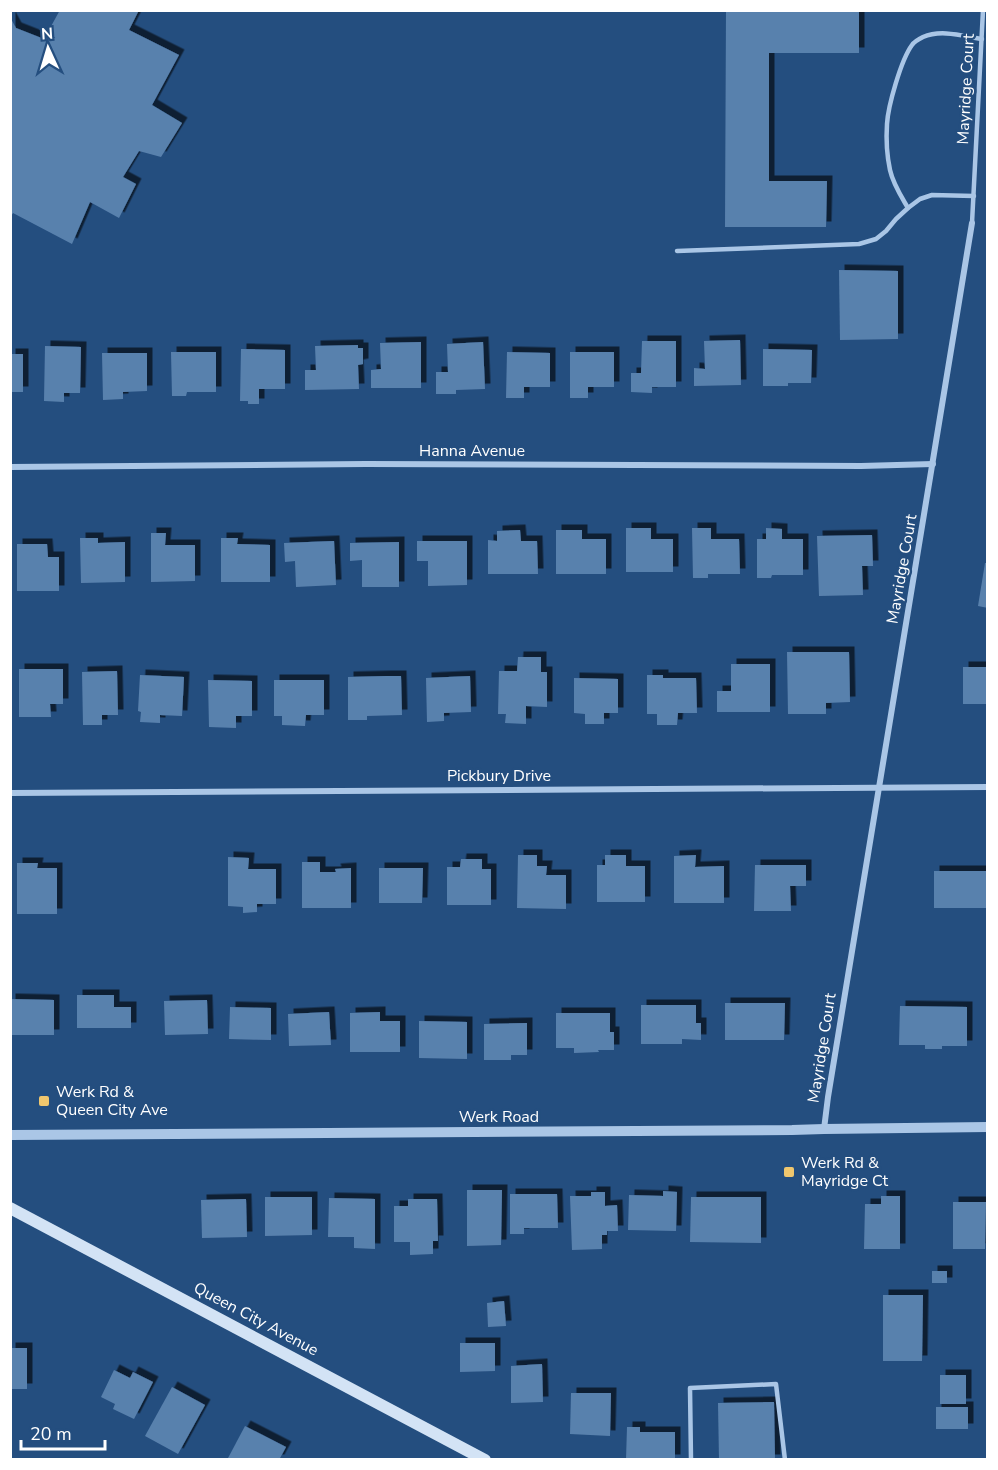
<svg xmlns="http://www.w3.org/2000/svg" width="998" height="1470" font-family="'Nunito Sans',sans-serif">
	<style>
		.building { fill: #5981ad; filter: url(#shadow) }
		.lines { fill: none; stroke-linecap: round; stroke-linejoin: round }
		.service { stroke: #aac6e6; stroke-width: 4.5 }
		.minor { stroke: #aac6e6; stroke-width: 6 }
		.tertiary { stroke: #aac6e6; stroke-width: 10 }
		.secondary { stroke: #d3e3f5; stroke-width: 12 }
		.poi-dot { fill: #f0c76e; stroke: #244e7f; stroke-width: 2 }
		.labels { text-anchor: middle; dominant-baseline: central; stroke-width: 5; stroke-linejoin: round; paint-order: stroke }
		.street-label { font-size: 16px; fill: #fff; stroke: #244e7f }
		.poi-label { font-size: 16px; fill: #fff; stroke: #244e7f; text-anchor: start }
	</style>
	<defs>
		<filter id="shadow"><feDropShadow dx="5.5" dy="-5.5" stdDeviation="0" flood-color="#0009"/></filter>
	</defs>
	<rect width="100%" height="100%" fill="#244e7f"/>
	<g class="building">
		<path d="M60 10H139L129 30 179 55 152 105 182 123 161 157 139 151 123 177 136 184 119 218 90 202 72 244 13 213 10 218V17L16 28 44 39Z"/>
		<path d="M726 10H859V53H769V181H827L826 227H725Z"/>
		<path d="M839 270 898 271V339L840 340Z"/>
		<path d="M740 340 741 385 694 386V368L705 369 704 341Z"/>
		<path d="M642 341H676V387H652V393L631 392V373H641Z"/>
		<path d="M421 342V388H371V370L381 369 380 343Z"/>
		<path d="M483 342 485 389 456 390V394H436V372H448L447 344Z"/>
		<path d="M358 345V348H363V364L358 365 359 389 305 390V370H316L315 346Z"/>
		<path d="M45 346 81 347 80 393H64V402L44 401Z"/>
		<path d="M241 349 285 350V389H259V404H248V401H240Z"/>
		<path d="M763 349 812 350 811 383H788V386H763Z"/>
		<path d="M171 352H216V392H187L186 396H172Z"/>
		<path d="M507 352 550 353V387H524V398H506Z"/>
		<path d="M570 352H614V387H588V398H570Z"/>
		<path d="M102 353H147V391L123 392V399L103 400Z"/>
		<rect x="10" y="354" width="13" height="38"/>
		<path d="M626 528H651V539H673V572H626Z"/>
		<path d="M692 528H711V539H739L740 574H708V578H693Z"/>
		<path d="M766 528 782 529V539H803V575H772L771 578H757V539H766Z"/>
		<path d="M520 530 521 541H537L538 574H488V540L497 541V531Z"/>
		<path d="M556 530H582V539H606V574H556Z"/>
		<path d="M151 533H166L165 545H195V581L151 582Z"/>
		<path d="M872 535 873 566H862L863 595 819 596 817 536Z"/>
		<path d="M80 538H98V543L125 542V582L81 583Z"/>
		<path d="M221 538H238L237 544 270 545V582H221Z"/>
		<path d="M333 541H334L336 585 296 587 295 561 285 562 284 543Z"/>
		<path d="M417 541H467V585L428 586V561H417Z"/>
		<path d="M399 542V587H362V560L350 561V543Z"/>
		<path d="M17 544H47L48 557H59V591H17Z"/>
		<path d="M985 563H988V608L978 606Z"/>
		<path d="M787 652H849L850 702 826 703V714H788Z"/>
		<path d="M518 657H541V672H547V707L526 706V724L505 723 506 714H498L499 671H517Z"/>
		<path d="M731 664H770V712H717V691H731Z"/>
		<rect x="963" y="667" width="25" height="37"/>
		<path d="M19 669H63V704H50L51 717H19Z"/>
		<path d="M117 671 118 715H102V725H83L82 672Z"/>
		<path d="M140 675 184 677 182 716 160 715V723L140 722 141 712 138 711Z"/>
		<path d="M647 675H663V678H696L697 713H678L677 725H657V714H647Z"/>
		<path d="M386 676H401L402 715 367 716V720H348V677Z"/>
		<path d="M470 676 471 712 444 713V721L427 722 426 678Z"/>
		<path d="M574 678 618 679V713H604V724H585V714L574 713Z"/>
		<path d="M208 680 252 681V716H236V728L209 727Z"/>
		<path d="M274 680H324V715H306L305 726 282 725V716H274Z"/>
		<path d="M518 855H537V866H547L546 875H566V909L517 908Z"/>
		<path d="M605 855H626V866H645V902H597V865H605Z"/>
		<path d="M696 855 695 867 724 866V903H674V856Z"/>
		<path d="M228 857 249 858 248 869H276V904H257V912L243 913V907L228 906Z"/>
		<path d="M461 859H482V869H491V905H447V867H460Z"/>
		<path d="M302 862H320V872H336L335 869 351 868V908H302Z"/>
		<path d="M17 863H38L37 868H57V914H17Z"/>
		<path d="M755 865H806V886H790L791 911H754Z"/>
		<path d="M379 868H423L422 903H379Z"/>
		<rect x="934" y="871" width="54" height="37"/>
		<path d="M77 995H114V1007H131V1028H77Z"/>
		<path d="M10 999 54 1000V1035H10Z"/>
		<path d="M207 1000 208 1034 165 1035 164 1001Z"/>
		<path d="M725 1003H785L784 1040H725Z"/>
		<path d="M641 1005H696V1023H701V1040L682 1039V1044H641Z"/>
		<path d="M900 1006 967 1007V1046H942V1049H925V1045H899Z"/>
		<path d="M230 1007 271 1008V1040L229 1039Z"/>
		<path d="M329 1012 331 1045 289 1046 288 1014Z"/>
		<path d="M380 1012V1021H400V1052H350V1013Z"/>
		<path d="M556 1013H610V1032H614V1050H598L599 1052 574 1053V1048H556Z"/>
		<path d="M419 1021 467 1022V1059L419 1058Z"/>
		<path d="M527 1023V1055H511V1060H484V1024Z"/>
		<path d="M467 1190H502L501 1245 467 1246Z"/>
		<path d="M663 1191 677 1192 676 1231 628 1230 629 1195 663 1196Z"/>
		<path d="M591 1192H605V1206L617 1205 618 1231H607V1235H602V1249L572 1250 570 1196H591Z"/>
		<path d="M510 1194H557L558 1228H524V1234H510Z"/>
		<path d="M881 1196H900V1249H864L865 1204H881Z"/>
		<path d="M265 1197H312V1235L265 1236Z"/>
		<path d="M691 1197H761V1243L690 1242Z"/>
		<path d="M329 1198 375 1199V1249L354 1248V1237H328Z"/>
		<path d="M246 1199 247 1237 202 1238 201 1200Z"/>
		<path d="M408 1199H437L438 1241H433V1254L410 1255V1242H394V1206H408Z"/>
		<path d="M953 1202H986L985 1249H953Z"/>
		<rect x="932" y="1271" width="15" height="12"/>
		<path d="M883 1295H923L922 1361H883Z"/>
		<path d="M504 1301 506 1326 488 1327 487 1303Z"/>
		<path d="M460 1343H495V1371L460 1372Z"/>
		<rect x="10" y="1348" width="17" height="41"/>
		<path d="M542 1364 543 1402 511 1403V1366Z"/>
		<path d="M114 1370 130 1378 133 1372 153 1382 134 1419 113 1409 115 1404 101 1397Z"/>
		<rect x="940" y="1375" width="26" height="29"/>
		<path d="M172 1387 205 1405 178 1454 145 1436Z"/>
		<path d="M571 1393H611L610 1436 570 1434Z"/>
		<path d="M774 1402 775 1460H719L718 1403Z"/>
		<rect x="936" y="1407" width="32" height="22"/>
		<path d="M245 1426 286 1447 279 1460H227Z"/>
		<path d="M627 1427H640V1432H675V1460H626Z"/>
	</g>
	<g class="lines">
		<g class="service">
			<path d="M908 208C901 196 893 184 890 170 887 156 886 139 887 124 888 106 901 60 912 45 914 42 919 39 923 37 941 29 963 36 982 39"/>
			<path d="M972 223 983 10"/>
			<path d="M677 251 859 244 876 239 886 231 896 219 908 208 920 199 932 195 974 196"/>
			<path d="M691 1460 690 1388 776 1384 785 1460"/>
		</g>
		<g class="minor">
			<path d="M10 467 366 464 861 466 933 464"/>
			<path d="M10 793 988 787"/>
			<path d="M824 1129 828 1097 972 223"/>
		</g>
		<path class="tertiary" d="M10 1135 792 1130 824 1129 988 1127"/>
		<path class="secondary" d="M10 1208 485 1460"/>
	</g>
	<g class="poi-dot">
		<rect x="38" y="1095" width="12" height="12" rx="3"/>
		<rect x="783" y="1166" width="12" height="12" rx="3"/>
	</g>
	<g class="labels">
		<g class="street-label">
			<text transform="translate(966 89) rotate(-87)">Mayridge Court</text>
			<text x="472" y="451">Hanna Avenue</text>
			<text transform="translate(902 569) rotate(-80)">Mayridge Court</text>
			<text x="499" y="776">Pickbury Drive</text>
			<text transform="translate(822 1048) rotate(-81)">Mayridge Court</text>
			<text x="499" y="1117">Werk Road</text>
			<text transform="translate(256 1319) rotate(28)">Queen City Avenue</text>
		</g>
		<g class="poi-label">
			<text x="56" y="1092">Werk Rd &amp;<tspan x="56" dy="18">Queen City Ave</tspan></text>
			<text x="801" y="1163">Werk Rd &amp;<tspan x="801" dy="18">Mayridge Ct</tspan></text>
		</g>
	</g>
	<rect width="998" height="1470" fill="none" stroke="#ffffff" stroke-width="24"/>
	<g transform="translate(48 48) rotate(356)" stroke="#244e7f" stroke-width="4.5" paint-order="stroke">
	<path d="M0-4.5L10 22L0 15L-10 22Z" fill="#ffffff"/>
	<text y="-9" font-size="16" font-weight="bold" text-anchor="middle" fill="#ffffff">N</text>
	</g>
	<path d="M21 1440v9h84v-9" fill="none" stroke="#ffffff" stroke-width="3"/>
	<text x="30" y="1440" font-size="18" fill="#ffffff" stroke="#244e7f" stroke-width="4.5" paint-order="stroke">20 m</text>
</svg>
